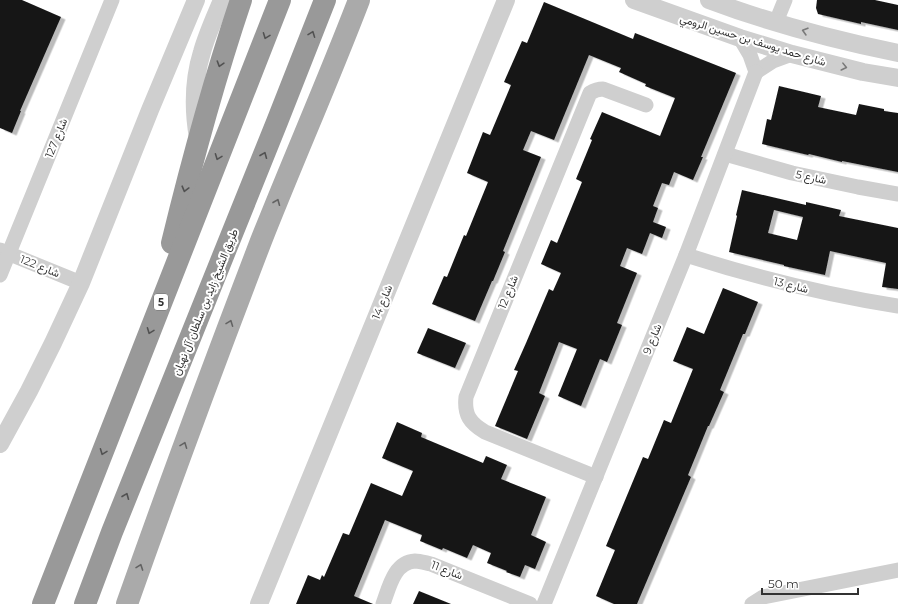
<svg xmlns="http://www.w3.org/2000/svg" width="898" height="604" font-family="Montserrat,Vazirmatn,sans-serif">
	<style>
		.building { fill: #191919; fill-rule: evenodd; filter: url(#shadow) }
		.lines { fill: none; stroke-linecap: round; stroke-linejoin: round }
		.minor { stroke: #cfcfcf; stroke-width: 15 }
		.tertiary { stroke: #cfcfcf; stroke-width: 18 }
		.primary { stroke: #aaa; stroke-width: 22 }
		.motorway { stroke: #999; stroke-width: 22 }
		.oneway { stroke: #797979 }
		.oneway2 { stroke: #515151 }
		.oneway3 { stroke: #626262 }
		.labels { text-anchor: middle; dominant-baseline: central; stroke-width: 4; stroke-linejoin: round; paint-order: stroke }
		.shield { fill: #fff; stroke: #707070; stroke-width: 1 }
		.shield-label { font-size: 10px; font-weight: bold; fill: #323232 }
		.street-label { font-size: 11px; fill: #323232; stroke: #fff }
	</style>
	<defs>
		<filter id="shadow"><feDropShadow dx="4.5" dy="2.5" stdDeviation="0" flood-color="#0004"/></filter>
	</defs>
	<rect width="100%" height="100%" fill="#fff"/>
	<g class="building">
		<path d="M0 0H22L61 17 20 111H21L12 133 0 128Z"/>
		<path d="M817 0H875L898 5V30L861 22V24L818 14 816 8Z"/>
		<path d="M544 2 633 39 635 33 736 73 701 157H703L693 180 674 172 669 185 662 183 653 206 658 208 653 222 666 227 662 238 650 233 642 254 627 248 620 266 637 273 617 323 622 325 607 362 600 359 581 406 558 396 577 349 559 342 539 393 545 396 527 439 495 426 518 371 514 370 526 343 549 289 553 291 561 273 541 264 551 240 557 243 582 182 576 179 592 140 590 139 602 112 660 136 675 98 645 86 646 84 619 72 621 68 589 55 554 140 531 131 523 150 541 157 503 251 505 252 493 281H492L475 321 432 304 444 276 447 277 464 235 466 236 488 182 467 173 483 132 490 135 511 85 504 82 522 41 527 43Z"/>
		<path d="M779 86 821 96 818 107 856 115 859 104 884 109V111L898 113V172L842 161V162L809 154 808 155 762 144 767 119 771 120Z"/>
		<path d="M742 190 806 205V202L841 210 839 216 898 228V289L882 287 886 263 830 251 825 275 784 266V265L729 252 737 216 736 215ZM774 210 803 217 797 240 768 233Z"/>
		<path d="M723 288 758 302 745 334H743L720 390 724 392 709 426H708L688 475 691 477 637 604H614L596 596 615 550 606 546 643 457 648 459 664 420 671 423 693 369 673 361 687 327 704 334Z"/>
		<path d="M428 328 466 343 455 368 417 353Z"/>
		<path d="M397 422 422 433 421 437 483 463 486 456 507 465 501 479 546 497 531 535 546 542 535 569 525 565 520 577 506 572 507 571 487 563 491 553 473 545 467 558 443 548 442 550 420 541 422 535 385 520 354 596 373 604H296L308 575 320 580 322 575 324 577 343 533 349 535 371 483 402 496 413 471 382 458Z"/>
		<path d="M419 591 451 604H413Z"/>
	</g>
	<g class="lines">
		<g class="minor">
			<path d="M776 22 785 0"/>
			<path d="M740 38 750 55 756 72"/>
			<path d="M756 72 773 61 792 54"/>
			<path d="M725 154 792 173 858 187 898 194"/>
			<path d="M0 250 81 283"/>
			<path d="M686 255C755 277 826 295 898 306"/>
			<path d="M0 275 112 0"/>
			<path d="M596 477 485 432C470 423 464 415 466 397L590 93C595 90 598 89 603 89L646 105"/>
			<path d="M383 604C389 588 394 562 415 561 420 561 426 563 431 564L530 604"/>
			<path d="M544 604 686 255 756 72"/>
			<path d="M752 604 763 597 898 570"/>
		</g>
		<g class="tertiary">
			<path d="M634 0 740 38 792 54 863 72 898 78"/>
			<path d="M709 0C770 23 834 40 898 53"/>
			<path d="M198 138C193 109 193 81 202 52 207 34 215 17 222 0"/>
			<path d="M0 444 29 391 53 343 81 283 150 110 196 0"/>
			<path d="M259 604 506 0"/>
		</g>
		<path class="primary" d="M127 604C170 482 215 361 261 241 293 160 328 81 359 0"/>
		<g class="motorway">
			<path d="M172 243C192 161 214 80 241 0"/>
			<path d="M43 604 280 0"/>
			<path d="M85 604 112 532 277 122 325 0"/>
		</g>
	</g>
	<defs><path id="oneway-chevron" d="M-2-3.5L2.5 0L-2 3.5" fill="none" stroke-width="1.6" stroke-linecap="round" stroke-linejoin="round"/></defs>
	<g class="oneway">
		<use href="#oneway-chevron" transform="translate(805 31) rotate(-164)"/>
		<use href="#oneway-chevron" transform="translate(844 67) rotate(14)"/>
	</g>
	<g class="oneway2">
		<use href="#oneway-chevron" transform="translate(312 34) rotate(-69)"/>
		<use href="#oneway-chevron" transform="translate(266 36) rotate(111)"/>
		<use href="#oneway-chevron" transform="translate(220 64) rotate(107)"/>
		<use href="#oneway-chevron" transform="translate(264 155) rotate(-68)"/>
		<use href="#oneway-chevron" transform="translate(218 157) rotate(111)"/>
		<use href="#oneway-chevron" transform="translate(185 189) rotate(105)"/>
		<use href="#oneway-chevron" transform="translate(150 331) rotate(111)"/>
		<use href="#oneway-chevron" transform="translate(103 452) rotate(111)"/>
		<use href="#oneway-chevron" transform="translate(126 496) rotate(-68)"/>
	</g>
	<g class="oneway3">
		<use href="#oneway-chevron" transform="translate(277 202) rotate(-68)"/>
		<use href="#oneway-chevron" transform="translate(230 323) rotate(-69)"/>
		<use href="#oneway-chevron" transform="translate(184 445) rotate(-69)"/>
		<use href="#oneway-chevron" transform="translate(140 567) rotate(-70)"/>
	</g>
	<g class="labels">
		<rect class="shield" x="154" y="294" width="14" height="16" rx="3"/>
		<g class="shield-label">
			<text x="161" y="302">5</text>
		</g>
		<g class="street-label">
			<text transform="translate(753 40) rotate(17)">شارع حمد يوسف بن حسين الرومي</text>
			<text transform="translate(56 138) rotate(-68)">شارع 127</text>
			<text transform="translate(811 177) rotate(12)">شارع 5</text>
			<text transform="translate(40 266) rotate(22)">شارع 122</text>
			<text transform="translate(791 285) rotate(14)">شارع 13</text>
			<text transform="translate(508 292) rotate(-68)">شارع 12</text>
			<text transform="translate(205 302) rotate(-68)">طريق الشيخ زايد بن سلطان آل نهيان</text>
			<text transform="translate(382 302) rotate(-68)">شارع 14</text>
			<text transform="translate(652 339) rotate(-68)">شارع 9</text>
			<text transform="translate(447 570) rotate(21)">شارع 11</text>
		</g>
	</g>
	<path d="M762 588v6h96v-6" fill="none" stroke="#323232" stroke-width="2"/>
	<text x="768" y="588" font-size="12" fill="#323232" stroke="#ffffff" stroke-width="3" paint-order="stroke">50 m</text>
</svg>
